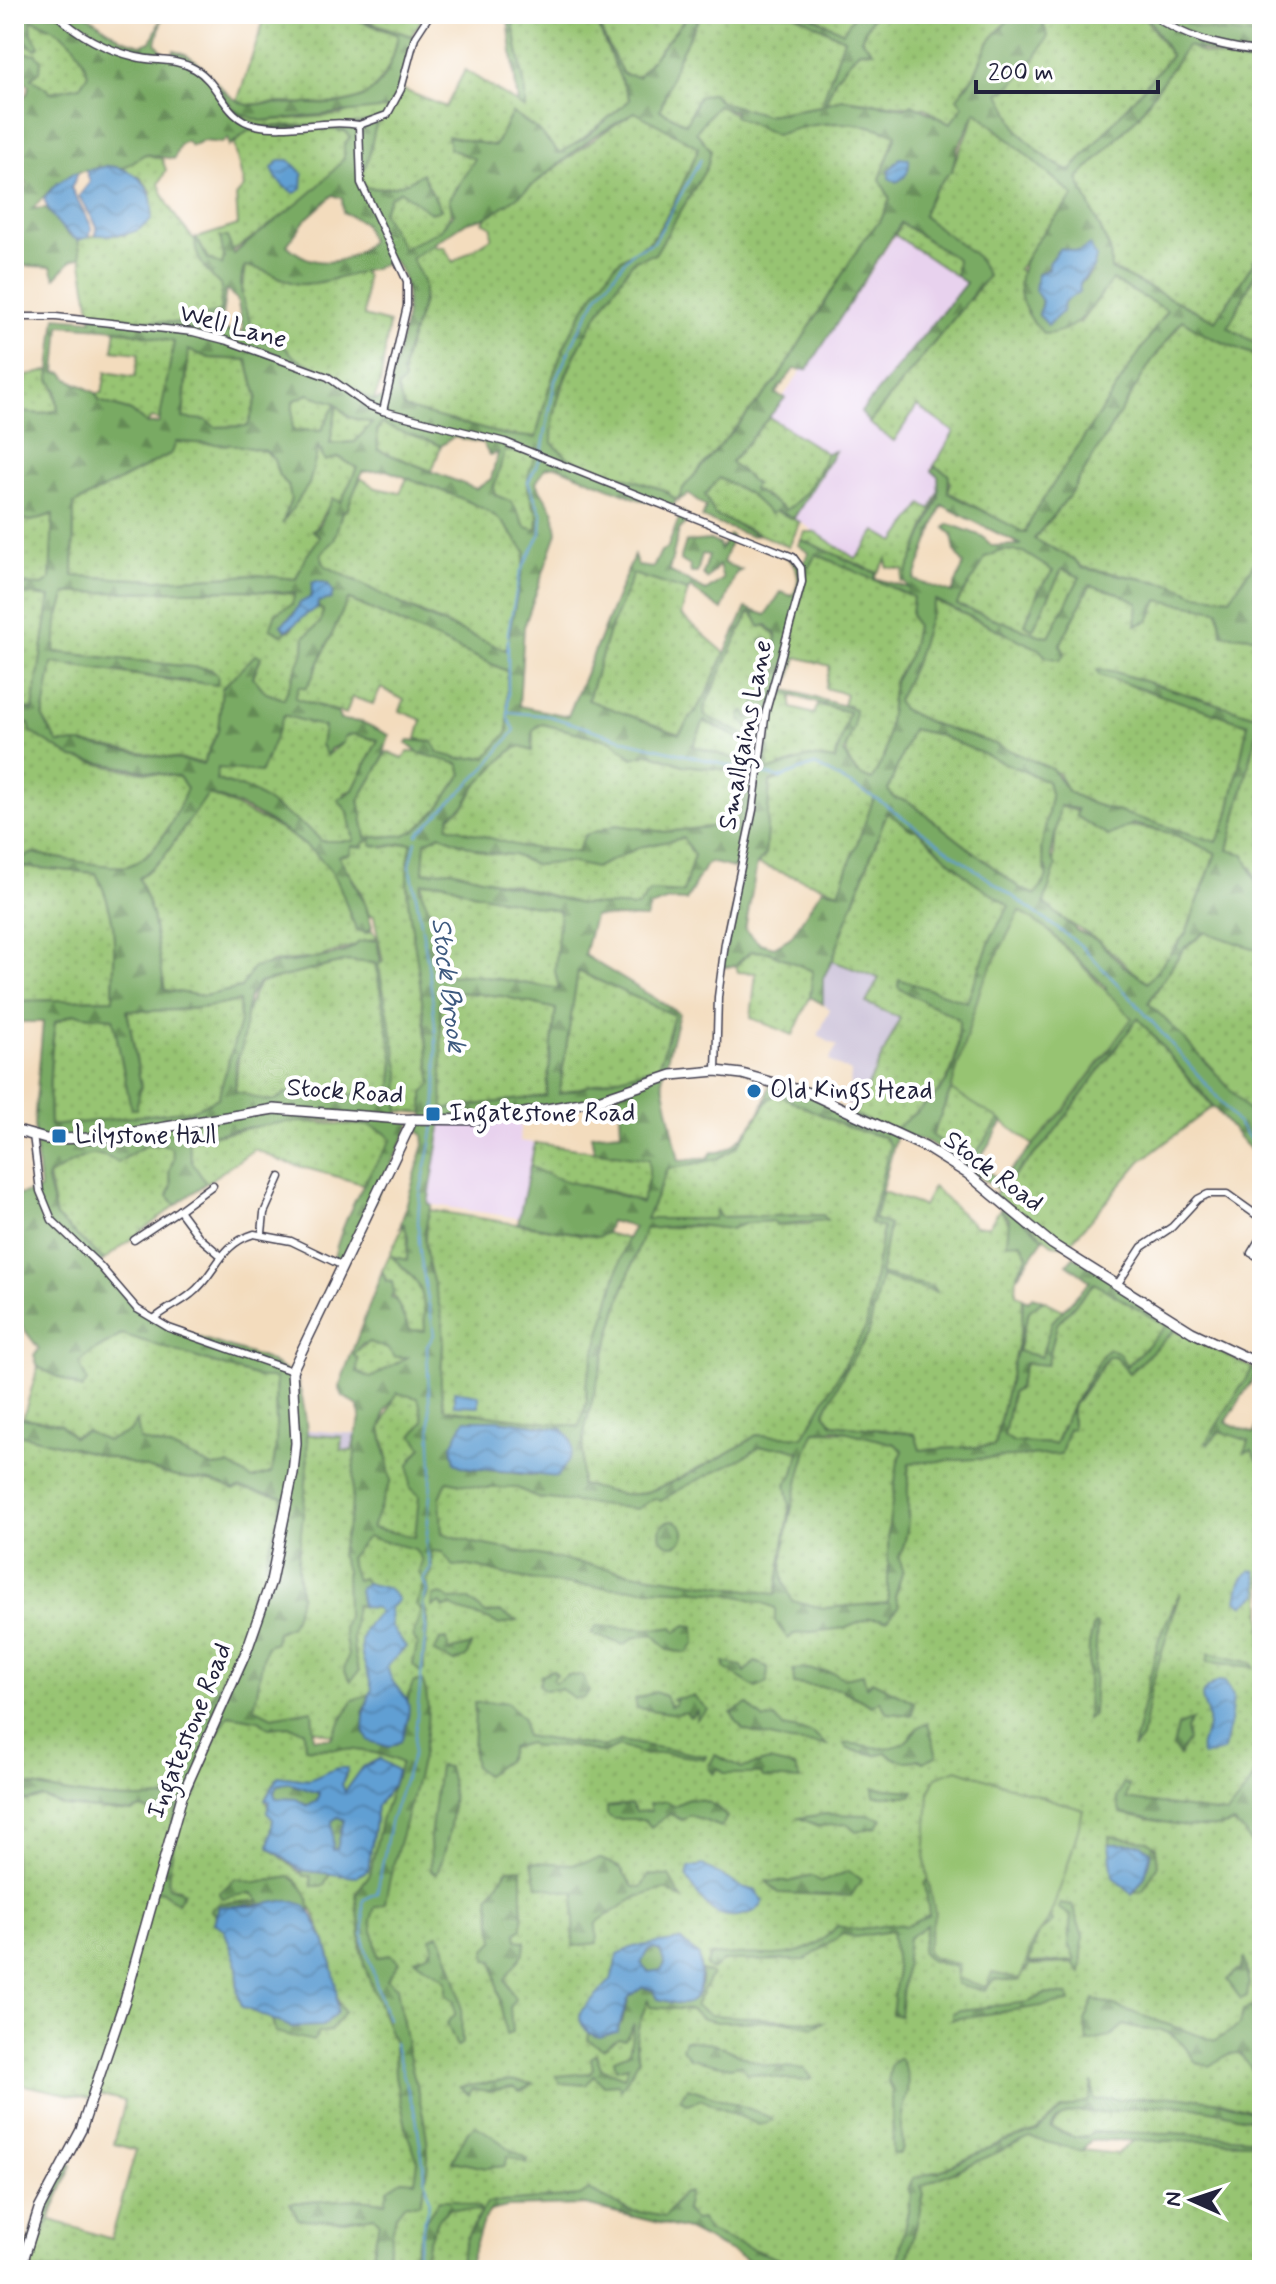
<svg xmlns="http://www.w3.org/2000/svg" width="1276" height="2284" font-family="Mynerve,sans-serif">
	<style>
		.built { fill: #e8d2ee }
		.industrial { fill: #c9bfd7 }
		.grass { fill: url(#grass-dots); stroke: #5c7356; stroke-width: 2; fill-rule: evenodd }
		.forest { fill: url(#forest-firs); stroke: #4e6650; stroke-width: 2; fill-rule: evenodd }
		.green { fill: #97c472; stroke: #5c7356; stroke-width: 2 }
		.water { fill: url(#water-waves); stroke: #426087; stroke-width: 2; fill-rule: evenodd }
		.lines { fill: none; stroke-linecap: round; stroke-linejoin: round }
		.stream { stroke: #619fd3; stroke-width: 2 }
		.street-casing { stroke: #413e4e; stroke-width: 9 }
		.secondary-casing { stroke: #413e4e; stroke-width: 12 }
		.street { stroke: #fff; stroke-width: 6 }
		.secondary { stroke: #fff; stroke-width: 9 }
		.poi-dot { fill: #1f6fb2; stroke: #fff; stroke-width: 3 }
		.labels { text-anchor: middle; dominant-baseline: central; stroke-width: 8; stroke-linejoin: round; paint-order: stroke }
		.street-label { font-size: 26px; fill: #22223b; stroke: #fff }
		.poi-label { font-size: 26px; fill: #22223b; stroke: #fff; text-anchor: start }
		.water-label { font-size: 28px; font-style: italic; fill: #3e5a7f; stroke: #fff }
	</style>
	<defs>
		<pattern id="grass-dots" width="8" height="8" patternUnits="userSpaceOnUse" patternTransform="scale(2)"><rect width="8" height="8" fill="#97c472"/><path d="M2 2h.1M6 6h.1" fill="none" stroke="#82a864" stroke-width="1.8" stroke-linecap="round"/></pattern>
		<pattern id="forest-firs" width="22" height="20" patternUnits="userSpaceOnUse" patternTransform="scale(2)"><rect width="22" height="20" fill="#79aa64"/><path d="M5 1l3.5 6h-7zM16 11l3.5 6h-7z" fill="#638a54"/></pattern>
		<pattern id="water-waves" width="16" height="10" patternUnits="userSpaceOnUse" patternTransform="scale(2)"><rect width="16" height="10" fill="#619fd3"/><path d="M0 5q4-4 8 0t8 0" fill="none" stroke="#5081ac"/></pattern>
	</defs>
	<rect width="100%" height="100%" fill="#fff"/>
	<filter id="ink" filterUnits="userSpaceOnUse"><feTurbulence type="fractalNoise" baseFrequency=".0125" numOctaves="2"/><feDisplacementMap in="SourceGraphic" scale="16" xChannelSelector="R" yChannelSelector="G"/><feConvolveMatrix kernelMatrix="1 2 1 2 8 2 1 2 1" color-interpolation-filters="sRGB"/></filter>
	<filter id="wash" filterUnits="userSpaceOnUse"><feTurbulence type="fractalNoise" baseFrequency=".006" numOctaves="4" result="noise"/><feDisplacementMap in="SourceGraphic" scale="32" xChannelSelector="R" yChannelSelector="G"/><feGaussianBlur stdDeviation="1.8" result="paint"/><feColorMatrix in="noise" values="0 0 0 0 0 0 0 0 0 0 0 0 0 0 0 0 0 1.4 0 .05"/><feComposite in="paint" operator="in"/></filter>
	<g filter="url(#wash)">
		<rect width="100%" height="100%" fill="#f3dcbd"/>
		<g class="built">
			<path d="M895 235 966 283 861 412 916 406 955 432 931 469 938 476 941 487 931 510 922 504 895 542 856 559 794 518 834 452 826 453 769 417 802 370H807Z"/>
			<path d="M520 1113V1141L535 1143 519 1218 428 1204 442 1122Z"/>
		</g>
		<g class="industrial">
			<path d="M832 961 879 978 900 1018 858 1111 843 1103 850 1087 851 1072 829 1061 837 1046 818 1036 830 1009 823 1004V978Z"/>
			<path d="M298 1429 356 1434 352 1451 341 1450 342 1438 298 1434Z"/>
		</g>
		<g class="grass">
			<path d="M14 14 28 46H39L32 34 30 19C62 30 78 40 88 74L80 86 51 92 31 78 24 55 14 51Z"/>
			<path d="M266 14H342L398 35C381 131 320 95 248 105L237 102Z"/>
			<path d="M348 14H425L411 36Z"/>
			<path d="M522 14H689L638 77 623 74 603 38 630 100 570 149 559 153 538 130 512 113 495 146 448 137 450 149 476 158 468 175 455 188C452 230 438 233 403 250L382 212 390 197 401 191 431 213 441 209 422 174C405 186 383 190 363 187L360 174 378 119C355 127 262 132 242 121 229 114 217 89 208 77L237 112 261 121 341 115 401 89 446 107 465 70 524 108 525 88 513 23Z"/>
			<path d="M701 14H795L844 39 821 106 766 115 720 102 717 96 698 97 686 124 660 110 678 58Z"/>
			<path d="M807 14H855L843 32Z"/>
			<path d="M874 14H1014L989 41 974 76 962 90 963 106 950 124 925 108 842 99 825 104 836 77 859 50 872 51 861 39Z"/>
			<path d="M1044 14 1144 16 1171 56 1071 171C1057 169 1023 139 1016 127 1010 115 1007 104 998 93L1009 88 1036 56Z"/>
			<path d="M1174 14H1262V36C1236 31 1194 35 1174 14Z"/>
			<path d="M1187 45 1202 53 1262 66V249L1216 321 1111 269 1110 250 1078 179 1139 115Z"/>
			<path d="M717 105 775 135C816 120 856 119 896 134L880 179 890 199 881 220 864 239 777 380 676 500 664 490 570 459 551 443C551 392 597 301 632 263 637 257 647 256 655 254L707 167 711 150 696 132Z"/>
			<path d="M975 110 1074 196 1018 269 1080 323 1112 280 1168 310 1035 512 1024 533 948 492 951 482 934 466 954 432 917 406 894 441 869 423 988 276 923 216C928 198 937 183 952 171 957 149 972 132 975 110Z"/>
			<path d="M635 112 698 147 697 152C686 178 670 216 652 239 642 250 623 254 613 267 568 325 552 369 536 438L501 434 403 408 397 388 404 381C397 359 425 315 424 288 423 276 415 268 411 258L434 243 436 247H444L453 262 491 238 492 227 483 222 487 217C539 184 582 144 635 112Z"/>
			<path d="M322 127 345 131 350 137 344 145V158L326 181 301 204 224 257 222 265 208 259 199 242 201 262 222 287 220 312 176 323 91 315 78 240 96 235H126L152 192 139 176 129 174 123 168 145 154 162 159 166 170 159 184C168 207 177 221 194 239L238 225 236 196 244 187 234 144 247 131Z"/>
			<path d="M901 223 957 259 956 276 895 235Z"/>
			<path d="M1262 260V347L1228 327Z"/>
			<path d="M245 266C265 268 277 279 295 283 314 288 340 276 359 270L366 275 364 316 389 323 380 384 373 402 335 377 295 358 284 347 257 338 241 299Z"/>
			<path d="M1183 320 1207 336 1262 358V552L1230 598 1194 594 1175 585 1082 567 1074 559 1034 539 1069 496 1151 362Z"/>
			<path d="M116 329 174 342 161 420 151 418 147 424 131 411 99 401 96 393H102L106 372 135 377 139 353 113 350Z"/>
			<path d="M189 349 209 358 247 360 257 397 248 426 215 427 183 419Z"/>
			<path d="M51 370 58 410 41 414 23 412 20 378Z"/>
			<path d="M308 394 336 403 321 431 292 430 293 401Z"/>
			<path d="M337 404 349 417 373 422 355 442 330 444Z"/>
			<path d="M769 417 826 453C819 474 805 498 786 510L752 488 731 462Z"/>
			<path d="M382 422C402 432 422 435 441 446L432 471 378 450 377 432Z"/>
			<path d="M175 442 235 445 266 451 274 460 279 476 288 485 291 499 284 518 309 484 318 447 357 468 341 503 325 511 315 529 321 537 305 558 296 579 257 575 158 580 73 576 74 504 172 453Z"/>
			<path d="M504 451 537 454 532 505 538 513 537 531 526 527 512 502 495 495 494 487Z"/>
			<path d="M361 478 376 488 400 493 407 478C435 490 479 500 502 521 510 530 516 542 526 551L506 651 347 580 324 565 321 554Z"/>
			<path d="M719 478 748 493 770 513 775 511 800 522 789 547 715 515 705 495Z"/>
			<path d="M941 487 904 581 901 582 904 570 887 567V559L874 578 876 572 801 540 805 532H815L856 559 876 531 895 542 922 504 931 509Z"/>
			<path d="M54 514 50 580 43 585 14 584V518L32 521Z"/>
			<path d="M1005 550 1023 552 1054 571 1040 588 1025 624 1033 629 1062 569 1080 577 1050 636 1039 635 956 605C964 586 978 577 985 557Z"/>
			<path d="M816 554 913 597 911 615 916 626 910 655 894 681 885 754 872 780C835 768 848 736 850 705H843L846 694 825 688 830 666 797 657 790 680H783L793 659 790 647 795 621 808 569Z"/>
			<path d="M633 574 688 591 681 615 725 653 705 697 678 735 588 700 608 634Z"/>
			<path d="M1090 585 1118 593 1139 603 1136 625 1149 621 1158 600 1218 610 1222 634 1262 638V713L1252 715 1112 671 1103 670 1100 675 1248 724 1228 817 1217 843 1093 804 1068 792 1058 773 995 744 930 723 902 709 897 701 916 660 934 600 1039 649 1065 653 1060 645Z"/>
			<path d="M243 590 296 594 292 604 276 613 290 631 301 615 317 608 323 610 320 623 305 636 304 650 284 699 266 693 253 677 261 657 222 688 218 731 203 763 80 743H58L43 718 52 662 187 683 210 669 54 652 57 622 66 593Z"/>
			<path d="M14 593 50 596 33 711 14 707Z"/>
			<path d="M348 599 507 671 508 732 487 757 459 759 438 753 432 742 417 739 422 720 400 711 404 700 381 688 373 704 352 697 346 714 295 698 299 686 312 678Z"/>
			<path d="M749 612 776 635 777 646 772 645 775 649 767 688 754 717 747 718 746 725 752 734 749 737 705 716 704 708Z"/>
			<path d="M778 692 792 695V708L814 714 818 705 849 712 835 760 810 757 766 772 772 705Z"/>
			<path d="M284 715 325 727 321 745 327 755 343 743V737L352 734 378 740 353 790 344 793 354 841H321L314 833 250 790 216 780 218 768C242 766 273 737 284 715Z"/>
			<path d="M704 721 761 749 759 758 749 763 693 746Z"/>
			<path d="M14 723 29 724C72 769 121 768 179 777L187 788C177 815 157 858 127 866 117 869 48 857 34 853L24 857 15 851 14 834 20 829V812L14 810Z"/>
			<path d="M542 724 612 741 633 758 649 753 683 765 748 772 751 781 736 824 665 832 616 825 578 852 522 847 488 840 447 826 450 816 465 805 475 787 509 752 520 746 532 751 533 729Z"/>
			<path d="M912 729 939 735 1047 781 1051 797 1041 850 1047 877 1036 896 1021 889 908 801 894 798 888 790Z"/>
			<path d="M1258 729H1262V895L1252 868 1228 850Z"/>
			<path d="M387 752 403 758 408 752 427 753 459 764 462 774C447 793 431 830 404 835 392 837 378 836 366 838L359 800Z"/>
			<path d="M815 765 875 798 839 892 757 864 765 856 770 782Z"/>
			<path d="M207 794C227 800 240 810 258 818 300 837 346 869 351 920L366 933 372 930 377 938 316 958 271 962 241 988 204 996 164 990 152 915 139 878 163 858Z"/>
			<path d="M1059 806 1126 825 1171 833 1216 852 1186 933 1148 983C1129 971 1117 955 1100 942 1081 929 1060 919 1043 903 1057 875 1053 837 1059 806Z"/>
			<path d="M887 812 912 830H917L970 879 1010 906 992 936 967 1002 899 980 898 987 905 992 959 1018C959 1085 940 1093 892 1132L854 1116 900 1018 866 1003 879 978 832 961Z"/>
			<path d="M440 835 487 853 514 855 535 865 569 861 595 868 640 847 684 838 694 854 683 893 650 891 639 907 580 904 511 884 422 872 425 842Z"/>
			<path d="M373 840 383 848 412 842C401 883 411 918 417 959 423 1001 426 1043 432 1084L423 1093 424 1113 399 1111 397 1059 378 963 383 962 374 916 369 914 360 890 338 856 350 854V846Z"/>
			<path d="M14 866 96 873C121 923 113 947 113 999L14 1001Z"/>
			<path d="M443 882 472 893 561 911 555 971 560 989 474 975 436 977 435 923 423 901 422 883Z"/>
			<path d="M1206 932 1262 951V1131L1209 1065 1148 1004 1184 948Z"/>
			<path d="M751 951 768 952 813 971 810 997 793 1035 751 1018 756 973 738 972 736 965Z"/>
			<path d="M347 961 375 963 394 1062 391 1094 322 1096 285 1093C270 1110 253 1094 235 1092 238 1060 242 1008 260 983Z"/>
			<path d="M578 971 677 1016 663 1065 559 1094Z"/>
			<path d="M457 992 502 996 556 1009 546 1096 442 1109 440 997Z"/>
			<path d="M239 1001 240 1022 219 1098 193 1110 50 1127C48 1090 50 1058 55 1022L74 1014 114 1018 127 1087 139 1074 127 1010C164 1012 203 1010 239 1001Z"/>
			<path d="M1138 1018 1212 1107 1141 1161 1068 1246 1052 1244 994 1195 1049 1139Z"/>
			<path d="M951 1090 1000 1119 972 1160 932 1136Z"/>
			<path d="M778 1094 847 1127 884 1137 891 1145 870 1223 883 1228 866 1328 803 1437 756 1435C736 1451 667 1486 643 1493 623 1498 599 1489 580 1485L585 1428 594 1393 622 1293 645 1229 774 1221 776 1225 809 1224 822 1215 720 1217 716 1212 715 1219 645 1220 668 1169 717 1159 737 1147 770 1098Z"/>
			<path d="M283 1121 376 1126 392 1139 363 1184 281 1161 255 1149 206 1183 192 1162 187 1141Z"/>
			<path d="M535 1143 649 1159V1177L641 1203C607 1184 568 1189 530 1166Z"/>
			<path d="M166 1144 173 1149 174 1158 169 1172 172 1185 168 1196 176 1205 104 1260 56 1217 48 1176C73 1164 90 1143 118 1162L139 1146Z"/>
			<path d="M933 1187 975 1226H989L1000 1209 1028 1255 1017 1272 1016 1294 1023 1298 1022 1325 994 1446 920 1450 915 1434 833 1424 824 1413 845 1369 868 1335 881 1276 906 1281 880 1275 889 1225 874 1219 883 1192 923 1206Z"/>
			<path d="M430 1210 598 1237 606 1233 628 1239 586 1384 587 1401 579 1427 445 1409C436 1381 445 1355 443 1327 440 1299 410 1232 430 1210Z"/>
			<path d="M404 1224 408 1237 407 1261 393 1257C425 1290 423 1285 425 1331L410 1330 382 1271Z"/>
			<path d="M1094 1283 1167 1326 1127 1367 1118 1352 1109 1349 1104 1353 1071 1408 1055 1444 1014 1442 1004 1436 1012 1392 1017 1390 1025 1363 1047 1365 1057 1324Z"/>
			<path d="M1043 1300 1063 1310 1052 1322 1042 1357 1018 1352 1029 1311Z"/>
			<path d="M1175 1330 1253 1368 1218 1424 1225 1422 1254 1434 1262 1414V2140L1237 2142 1173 2136 1042 2138 1074 2149 1117 2154 1134 2140 1262 2142V2270H905L919 2214 911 2196 896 2270H778L759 2266 688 2230 586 2205 498 2202 482 2211 461 2270H378L385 2202 358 2199 291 2203 344 2221 374 2216 379 2222 369 2270H29L48 2219 111 2239 136 2150 114 2144 125 2101 93 2093 91 2099 14 2083V1798L27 1801 42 1797 63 1806 131 1812 141 1808 150 1811 176 1806 161 1891 177 1903 180 1889 169 1887C161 1855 210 1746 228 1715L259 1720 269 1728 289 1726 304 1730 305 1748C335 1749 376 1747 401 1763L381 1821 370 1874 356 1893 362 1923 360 1949 394 2043 395 2076 410 2140 417 2117 365 1941 414 1759 236 1707 255 1600 251 1594C252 1633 224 1676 205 1709L206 1716C193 1744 182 1773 166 1798 117 1802 62 1794 14 1781V1433C66 1446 118 1458 169 1475 193 1482 207 1476 234 1490L239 1488 284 1496 265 1565H275L298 1434 342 1437 341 1450 352 1451 356 1434 381 1456 388 1457 381 1429 397 1392 419 1398 424 1421 413 1435 422 1447 412 1459 637 1501 761 1444H792L815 1431 853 1432 895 1444 904 1451 898 1460 1060 1454 1068 1428H1072V1408L1109 1356H1114L1129 1373ZM379 1759 397 1771 393 1785 377 1806 368 1870 330 1873 324 1886H312L311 1876 300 1873 269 1847 273 1819 265 1799 278 1776 309 1780 333 1773 346 1776 342 1784 345 1792 363 1767ZM290 1877 296 1880C310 1904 322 1928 330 1956 335 1974 333 1997 344 2012L319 2033 275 2032 272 2019 242 2007 237 1989 238 1968 224 1929 214 1923 220 1903 259 1901 261 1898C249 1891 237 1893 224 1889L236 1878 256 1883Z"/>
			<path d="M122 1334 261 1378H276C273 1410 281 1442 271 1473L252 1479 229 1465 213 1467 176 1450 140 1440 130 1432 106 1441 86 1432 73 1437 60 1424 23 1418 38 1367 82 1389 86 1381 79 1363C90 1349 108 1346 122 1334Z"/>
			<path d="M369 1342 409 1356 371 1378 357 1372 353 1354Z"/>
		</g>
		<g class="forest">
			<path d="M14 14H85L122 39 141 45 151 42 163 14 156 43 165 55 172 56 174 50C209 58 216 97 248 105 320 96 382 131 398 35L342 14 415 37 401 89 390 108 261 121 237 112 208 77 228 108 258 126 359 125 379 118C370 135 373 160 360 174L362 187C383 191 405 186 422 173L441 210 431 213 401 191 390 197 382 212 403 249 440 230 453 215 449 199 475 159 450 149 448 136 495 146 512 113 538 130 559 153 585 138 630 100 593 15 623 74 638 77 689 14H701L678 58 660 110 686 124 698 97 712 93 720 102 766 115 821 106 844 39 795 14H807L843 32 855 14H874L861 39 873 51 859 50 836 77 825 104 842 99 905 108 912 104 950 124 963 106 957 98 974 76 989 41 1014 14H1044L1041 18 1048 36C1037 57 1019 83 999 93 1007 104 1010 115 1016 127 1023 139 1057 169 1071 171L1171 56 1150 21 1134 14H1174C1195 35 1236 31 1262 36V66L1187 46 1139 115 1078 179 1110 250 1111 269 1216 321 1262 249V260L1228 327 1262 347V358L1207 336 1182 320 1151 362 1069 496 1034 539 1074 559 1082 568 1175 585 1194 594 1230 598 1262 552V574L1255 596 1262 603V638L1222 634 1218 610 1158 600 1149 621 1136 625 1138 603 1118 593 1090 585 1060 645 1065 653 1060 660 1046 657 1039 649 935 600 916 660 897 701 902 709 930 723 995 744 1052 769 1068 792 1093 804 1217 842 1228 817 1248 724 1099 675 1097 670 1112 671 1252 715 1262 713V729H1258L1228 850 1244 854 1262 895V951L1205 932 1184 948 1148 1003C1166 1019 1258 1115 1262 1133 1264 1142 1262 1154 1262 1164L1138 1018 1049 1139 1000 1191 928 1142 897 1134 874 1219 889 1225 880 1274 933 1287 936 1292 881 1277 868 1335 846 1369 824 1413 833 1424 915 1434 920 1450 994 1446 1022 1325 1023 1298 1028 1301 1033 1296 1043 1300 1029 1311 1018 1351 1041 1357 1052 1322 1090 1281 1067 1264 1074 1256 1178 1322 1175 1330 1129 1373 1115 1356H1108L1072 1408V1429H1068L1061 1454 909 1463C905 1494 914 1528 899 1557L903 1570 895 1597 899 1607 887 1620 870 1618 846 1628 794 1634 788 1639 775 1621V1608C724 1584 653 1592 600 1587 572 1585 541 1582 513 1576 492 1572 476 1564 453 1566L442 1552 432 1551V1573L427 1581 429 1593 423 1604C433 1623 422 1648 424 1670L420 1672 413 1665 417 1644 413 1637 421 1609 416 1605 424 1583 419 1572 422 1560 415 1549 367 1537 349 1558 356 1580 362 1578 367 1583 359 1588 362 1607 356 1605C352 1625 351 1652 359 1671L351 1681 344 1670 348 1656 343 1626 347 1617 346 1571 340 1554 351 1514 356 1434 361 1416 358 1406 343 1396 339 1387 382 1271 386 1281 392 1282 394 1291 391 1297 397 1302 409 1330 425 1331C423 1286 424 1286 391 1256L407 1260 408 1237 404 1224 400 1227 424 1144 423 1135 415 1127 419 1119H424L423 1093 432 1084C426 1043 423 1001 417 960 411 918 401 884 412 843 397 842 386 849 372 845V840L364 842V847L351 846 350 854 338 856C353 879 365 900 372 927L366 933 357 930C348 914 345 896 336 879 316 843 246 805 208 794L163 858 139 878 152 915 165 990 204 996 241 988 253 968C278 960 342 962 359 942L377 940 381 963 378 964 400 1072 398 1118 413 1119 343 1266 333 1262C342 1217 367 1176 392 1139 360 1102 232 1129 188 1141L192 1162 206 1183 176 1205 168 1196 172 1185 169 1172 174 1158 172 1149C153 1135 134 1152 118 1163 90 1143 73 1164 48 1176L47 1181 56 1217 104 1260 99 1264 137 1309 169 1328 266 1359 296 1377C317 1436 304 1499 298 1560 297 1573 301 1584 300 1596 299 1606 294 1617 291 1626L277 1632 275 1642 267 1645C260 1661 259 1689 254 1708L272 1717 312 1710 314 1738H331L353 1700 370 1694 363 1713 389 1747 401 1741C408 1722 405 1695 414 1682L422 1681C445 1725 391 1850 385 1904L375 1907 371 1920 378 1957 391 1955 399 1962 387 1980 397 1987C401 2011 405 2036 410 2060 421 2106 439 2159 419 2204L405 2203 396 2215 384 2270H369L379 2222 374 2216 344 2221 298 2219 290 2203 358 2199 385 2202 388 2189 402 2180 415 2181 418 2161 408 2136 395 2076 394 2043 364 1966 356 1893 370 1874 381 1821 401 1763C376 1747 334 1749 305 1748L304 1730 289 1726 269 1728 259 1720 229 1715C216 1735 193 1767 198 1791 183 1799 165 1871 169 1887L184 1892 177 1903 161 1891 156 1892 176 1807 150 1811 140 1808 131 1812 63 1806 42 1797 27 1801 14 1798V1781C62 1794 117 1802 166 1798 182 1773 193 1744 206 1716L205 1709C225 1674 252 1632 251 1590L255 1599 268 1589 275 1565H265L283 1497 239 1488 234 1490C205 1475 194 1482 169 1475 118 1458 66 1446 14 1433V1417L60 1424 73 1437 86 1431 106 1441 130 1432 137 1421 140 1440 176 1450 213 1467 229 1465 252 1479 271 1473C281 1442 273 1410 276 1378H261L122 1334C108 1345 91 1349 79 1363L87 1381 82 1389 38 1367 34 1356 39 1349 15 1317 14 1196 40 1190 34 1124 43 1022H14V1001L113 999C114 948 120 921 96 873L14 866V842L15 851 24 857 34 853C48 857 116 869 127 866 157 858 177 815 187 788L179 777 73 758 31 732 29 724 14 723V707L33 710 50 597 14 593V584L43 585 50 580 53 514 32 521 14 518V379L20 378 23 412 41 414 58 410 56 389 49 379 56 317 92 320 91 315 176 323 220 312 222 287C209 274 192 257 196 238L208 259 222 265 224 257 220 237H227L234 254C271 221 313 198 344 158V145L350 137 345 131 308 127 248 131 229 146 228 138 222 143 203 141 191 146 187 141 180 144 174 159 145 154 123 168 107 166 74 173 55 185 32 209 46 208 68 235 78 240 81 257 71 261 55 278 51 267 14 265V185L25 190 27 183 14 177 18 168 14 100 27 94 29 85 22 81 14 83V51L35 54 41 60 40 71 31 78 51 92 80 86 88 74C78 41 62 30 31 19L32 34 39 46 36 49C20 42 26 25 14 14ZM717 105 735 111 734 116 776 135C814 121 858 117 896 135L880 179 890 199 881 220 864 239 777 380 683 488 679 500 689 494 706 507 702 518 750 536 758 535 715 515 705 495 719 478 748 493 770 514 776 511 794 518 835 451 826 453C819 474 805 498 786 510L753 489 755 484 731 462 785 398 775 394 794 369 807 370 901 223 957 259 956 276 966 283 861 412 869 423 988 276 976 256 923 216C928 198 937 183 952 171L957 149 976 111 1074 196C1036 241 990 280 1044 334 1079 333 1092 306 1112 280L1167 310 1035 512 1025 533 948 493 949 474 934 466 932 471 938 476 939 498 906 574 904 581 909 588 874 578 876 573C850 563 826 548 801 540L798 545 809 553 801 568 784 552 783 554C798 565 803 580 792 596L781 592 766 615 746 608 705 697 679 734 588 700 608 634 633 574 688 591 690 588 722 610 736 573 742 570 723 563 732 536 729 535 720 550 719 544 710 540 686 542 680 560 690 566 691 573H697L702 554 709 555 703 574 707 579 719 565 723 579 706 591 669 571 679 530 690 519 682 511 667 549 661 551 653 568 638 566 634 555 568 716 519 706 524 627 557 533 554 512 536 483 545 468 556 466 638 499 673 507 676 500 664 490 570 459 552 443C551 377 598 313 634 260L655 254 707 167 711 150 696 132ZM635 112 698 147 697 152C686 177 669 218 652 239 642 250 623 254 613 267 568 325 552 369 536 438L501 434 404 408 397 388 404 381C397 359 425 314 424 287 423 276 415 268 412 258L467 222 487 217 516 198 593 137ZM333 195 342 198 343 212 364 223 370 241C347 267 312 269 287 245L306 219ZM1090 245V274L1063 302 1039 315 1049 262 1059 249 1079 252ZM393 260C423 295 395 357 386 397L373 401 335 377 295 358 285 347 257 338C248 315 234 291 245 266 264 268 276 277 294 283 311 288 377 269 393 260ZM226 290 237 299 244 333 195 325 222 316ZM60 325 119 329 174 342 159 423 147 424 131 411 99 401 96 393 68 379 64 373 56 372ZM188 350 209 358 247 360 257 397 248 426 215 427 206 420 183 418ZM308 394 336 403 321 431 292 430 293 401ZM337 405 349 417 372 423 355 442 330 444ZM382 423C398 434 421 435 441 446L453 437 483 443 489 455 498 453 491 479 476 489 378 450 377 431ZM176 442 235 445 266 451 274 460 279 476 288 485 291 499 282 524 309 484 318 448 325 461 339 457 357 468 341 502 332 498 320 525 312 530 320 537 305 558 296 579 257 575 158 580 73 576 74 504 172 453ZM505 451 537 454C512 497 546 505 537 530L525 527 512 502 495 495 494 487ZM386 470C413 481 485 503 502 522 511 531 516 542 526 551L506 650 425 616 324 565 321 554 334 540 342 512 347 510 362 472ZM942 505 1021 545 992 546 982 536 949 524 945 528 952 534 955 551 964 564 952 593 914 580ZM1005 550 1023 552 1053 571 1040 588 1025 624 1033 629 1062 569 1080 577 1049 636 1039 635 957 605C961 590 977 580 985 557ZM816 554 913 597 911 615 916 626 910 654 894 682 885 754 872 780C856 775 850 768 844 752L854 727 855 709 780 688 793 659 790 647 795 621 808 569ZM317 581 327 583 332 592 331 599 318 602 317 608 323 610 320 623 305 636 304 650 284 699 266 693 253 677 261 657 256 654 222 688 218 731 203 764 80 743H58L43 718 52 663 217 685 218 675 210 669 55 652 57 622 66 593 243 590 295 593 292 604 276 613 270 629 282 635 291 628 286 630 281 625C293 615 300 606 311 597ZM348 599 507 671 508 732 487 757 459 759 438 753 433 742 409 740 407 744 419 753 459 764 462 774 438 809 416 830 404 835 366 838 359 800 382 761 389 735 362 722 340 720 338 713 295 698 299 686 306 688 312 678ZM749 612 754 614 760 627 767 625 776 635 777 646 767 639 760 640 765 648 775 649C772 665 772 692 756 700L754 717 748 718 745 711 741 712V720L750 727 749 737 705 716 704 708ZM779 692 849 712 835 760 810 757 767 771 772 706ZM284 715 324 727 321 745 327 756 330 749 343 743 344 737 352 734 378 740 353 790 338 800 348 812 354 841H321L314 833 250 790 216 780 218 768 261 772ZM704 721 761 749 759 758 749 763 693 746ZM542 724 612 741 633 758 650 753 683 765 748 772 751 781 736 824 665 832 616 825 585 835 577 852 522 847 448 826 450 816 465 805 475 787 509 752 520 746 532 751 533 730ZM912 729 939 735 1047 781 1051 797 1041 850 1047 877 1036 895 1021 889 908 801 894 798 888 790ZM815 765 874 798 839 892 822 889 791 937 774 947 759 943 745 930 757 864 765 856 770 782ZM1060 806 1077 809 1076 816 1108 836 1133 824 1171 833 1216 853 1186 933 1148 982 1122 965 1097 940 1077 931 1044 903 1056 866 1051 856ZM887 812 912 830H917L970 879 1009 906 992 936 967 1002 899 979 898 987 905 992 959 1019C960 1085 940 1093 892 1131L778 1082 770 1084C767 1090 768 1096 765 1102 757 1119 733 1156 712 1152L708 1158 679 1161 662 1079 679 1013 584 955 594 916 646 918 650 907 668 900 686 901 705 866 710 862 741 870 722 968 736 965 751 951 769 952 813 971 810 997 823 1004V978L832 961ZM440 835 487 853 514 855 535 865 569 862 595 868 640 847 683 838 694 855 683 893 650 891 638 907 580 904 451 870 423 872 425 842ZM443 882 472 893 560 911 555 971 559 989 474 975 437 976 433 953 435 923 420 889 422 883ZM1020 911 1050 932 1106 987 1111 1048 1065 1109 1001 1181 977 1163 1002 1123 1000 1119 972 1159 932 1136 951 1090 981 987ZM347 961 375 963 394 1062 391 1093 322 1096 285 1093C270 1110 253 1094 235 1091L236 1062 242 1047 248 999 259 983ZM578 971 674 1015 659 1066 559 1094ZM457 992 502 996 556 1009 546 1096 443 1109 440 997ZM239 1001 240 1022 218 1098 193 1110 50 1126C48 1090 50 1057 55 1022L74 1014 113 1018 131 1109H136L141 1086 127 1010C164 1012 203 1009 239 1001ZM619 1093 621 1132 591 1135 594 1151 649 1159V1177L641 1203C605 1186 565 1187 530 1166L518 1223 598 1237 606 1233 610 1221 634 1227 626 1241 586 1384 587 1402 579 1427 445 1409C436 1381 445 1355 443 1327 439 1281 413 1249 432 1205L428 1204 442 1122 598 1100ZM777 1094 847 1127 884 1137 890 1145 870 1223 883 1228 866 1327 803 1437 756 1435C736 1451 667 1487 643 1493 623 1498 599 1488 580 1485L585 1428 594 1393 622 1293 645 1229 696 1225 730 1229 747 1223 773 1221 776 1225 827 1220 823 1215 720 1217 716 1210 714 1219H646L668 1169 717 1159 737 1147 770 1098ZM1094 1283 1166 1326 1127 1366 1118 1352 1109 1349 1104 1353 1071 1408 1055 1444 1014 1442 1004 1436 1012 1392 1017 1390 1025 1363 1047 1365 1057 1324ZM369 1342 388 1349 395 1357H407L371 1378 357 1372 358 1359 354 1355 361 1345ZM397 1393 418 1398 424 1421 413 1435 422 1447 409 1464 410 1488 419 1496 415 1537 372 1528 391 1480 381 1429 385 1412ZM465 1420H498L562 1429 536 1476 463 1467ZM836 1429 895 1444 903 1451 898 1461 888 1531V1603L824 1608 792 1601C790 1594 784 1585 783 1578 779 1551 803 1455 815 1431ZM760 1447H785L799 1451 795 1470 786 1484 790 1507 776 1594 638 1574 475 1543 442 1533 440 1498 447 1481 481 1488H517L538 1498 637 1509 655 1498 661 1501C693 1479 729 1468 760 1447Z"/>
			<path d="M515 14H522L513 23 525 88V108L518 105 508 18Z"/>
			<path d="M1003 1204 1044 1238 1017 1277 1028 1255 1021 1242 1007 1243 1009 1219 1000 1209Z"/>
			<path d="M1253 1368 1258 1371 1226 1422 1254 1434 1262 1410V1468L1252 1450 1245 1452 1249 1441 1220 1431 1208 1444 1206 1442Z"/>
			<circle cx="672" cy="1533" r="12"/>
			<path d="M1180 1592 1151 1688 1142 1738 1133 1749 1159 1638Z"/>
			<path d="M441 1594 450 1600 468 1599 486 1614 499 1612 517 1621 499 1625C485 1614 467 1617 452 1606L444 1608 440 1603 432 1607 433 1596Z"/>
			<path d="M1094 1624 1097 1625 1093 1714 1087 1719 1089 1644Z"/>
			<path d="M686 1625 694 1626 695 1643 687 1653 668 1650 653 1634 633 1638 624 1645 591 1634 597 1626C609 1627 663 1631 672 1627L676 1632Z"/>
			<path d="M447 1639 449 1651 471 1645 466 1657 454 1662 434 1652 440 1640Z"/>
			<path d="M1209 1653 1252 1663 1254 1667 1207 1662Z"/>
			<path d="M724 1662 742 1666 745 1672 755 1662 768 1667 767 1683 756 1688 726 1669Z"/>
			<path d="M807 1669 835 1673 843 1678 863 1674 866 1687 872 1681 914 1702 912 1715 887 1713 880 1701 872 1706 840 1689 794 1684 793 1670Z"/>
			<path d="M552 1670 557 1674 553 1679 555 1683 567 1675 582 1676 589 1690 585 1697 574 1698 561 1689 544 1690 539 1685 541 1675Z"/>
			<path d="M655 1692 665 1696 670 1706 675 1705 676 1700 671 1699 694 1696 708 1710 696 1719 697 1711 690 1717 685 1712 677 1714 637 1708 635 1699Z"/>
			<path d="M507 1702 523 1719 525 1736 602 1747 621 1741 706 1756 705 1759 664 1753 645 1755 619 1746 604 1753 569 1746 535 1747 528 1743 511 1748 506 1761 485 1775 475 1767C470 1745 477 1725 474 1703Z"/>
			<path d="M747 1704 764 1720 775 1718 783 1727 810 1732 827 1745 790 1742 743 1730 731 1713Z"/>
			<path d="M1192 1720 1186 1729 1188 1741 1179 1756 1173 1747 1178 1726Z"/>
			<path d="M928 1723 937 1756 923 1762 919 1759C908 1763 894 1761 886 1752L876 1755 848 1749 844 1744C866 1742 882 1755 905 1742 915 1735 914 1725 928 1723Z"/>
			<path d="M715 1755 742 1768 769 1761 795 1767 801 1780 763 1778 761 1774H725L718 1768 713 1774 708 1768Z"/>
			<path d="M1262 1761V1860L1243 1831 1233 1823C1207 1835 1149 1819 1120 1813L1117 1798 1123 1783 1129 1785 1126 1799 1227 1814 1247 1789Z"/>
			<path d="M439 1766 448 1767C458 1799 449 1844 437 1874L431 1871 430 1838Z"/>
			<path d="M288 1783 319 1793 317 1801 308 1806 296 1799 276 1798 274 1793 277 1785Z"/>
			<path d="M873 1788 914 1791 911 1796H874Z"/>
			<path d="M688 1799C705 1799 716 1804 727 1817L721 1827 690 1815 682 1820 670 1814 651 1827 644 1819H614L607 1815V1807L631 1804 636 1812 651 1811 649 1804 666 1801 674 1806Z"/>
			<path d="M825 1814 868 1815 882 1819 877 1827 856 1831 848 1824 819 1826 799 1818Z"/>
			<path d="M338 1816 344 1820 337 1849 332 1851V1821Z"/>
			<path d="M1109 1836 1147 1841 1156 1847 1158 1865 1143 1891 1134 1892 1145 1876 1151 1852 1109 1844Z"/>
			<path d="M601 1859 621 1868 633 1887H642L648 1875 669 1876 682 1899 665 1889 637 1897 600 1920 596 1925 597 1943 573 1946 575 1893 537 1886 532 1862 572 1864Z"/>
			<path d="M522 1868V1928L516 1933 517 1940 525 1941 524 1953 505 1979 515 1999 510 2006 512 2033 506 2035 493 1961 486 1960V1949L494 1941 489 1896 508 1869Z"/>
			<path d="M300 1870 330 1873 324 1886H312L311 1876H304Z"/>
			<path d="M849 1871 861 1880 851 1896 779 1893 766 1881 788 1882 812 1876 821 1882Z"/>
			<path d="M290 1877C301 1882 312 1901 310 1913L304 1905C283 1904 228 1900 215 1915L210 1910 220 1903 260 1901 252 1893 223 1898 219 1893 236 1878 256 1883Z"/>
			<path d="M928 1880 1048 1910 1053 1922 1038 1933 1029 1963 1075 1961 1068 1943 1071 1916 1058 1908 1060 1903 1072 1905 1083 1936 1081 1973 1072 1963 1030 1965 1018 1981 994 1979 985 1990 957 1985 955 1967 929 1960 921 1951 927 1925 908 1938 900 2016 892 2014 897 1975 892 1931 855 1937 843 1934 805 1960 723 1961 712 1970 706 1966 710 1956C762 1948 797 1971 837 1926L860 1930 893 1924 907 1926 929 1915 925 1883Z"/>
			<path d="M439 1934C448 1953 461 1989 461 2009 462 2021 461 2031 462 2043L457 2047 447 2023 455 2015 454 2001 446 1995V1981C436 1969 425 1969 415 1959L428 1954 433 1947 431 1938Z"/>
			<circle cx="653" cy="1961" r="12"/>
			<path d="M1244 1957 1249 1984 1247 1996 1241 1999 1227 1980 1237 1970 1240 1971Z"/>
			<path d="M701 1970 712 1974 695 2006 710 2015 824 2022 814 2027 782 2021 717 2022 703 2019 691 2010 650 2007 648 2000C641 2018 631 2040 639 2059L621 2089 618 2084 603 2085 594 2075 586 2085 560 2083 556 2076 590 2073 593 2068 591 2058 596 2054 601 2068 624 2077 628 2066 616 2069 614 2059 629 2053 634 2024 625 2040 619 2039 603 2049 588 2040 589 2033 622 2023 629 1997 643 1987 654 1990 658 1999C684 2002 704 2009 701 1970Z"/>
			<path d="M1045 1994 1068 1995 1070 2002 952 2019V2013L960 2010 1028 2002Z"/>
			<path d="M1094 1999 1215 2041 1240 2025 1243 2010 1251 2007 1262 2032 1256 2058 1262 2065V2082L1239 2053 1229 2054 1210 2066 1196 2063C1167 2017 1165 2038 1124 2025L1110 2037 1087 2042 1085 2021Z"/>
			<path d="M337 2002 344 2012 330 2031 319 2033 313 2041 275 2032 272 2019 291 2027 337 2012Z"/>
			<path d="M685 2040 713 2043 764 2065 804 2069 812 2079C795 2084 766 2074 747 2073L741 2065 730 2067 690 2058 682 2048Z"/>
			<path d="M900 2058C915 2082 904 2096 901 2122 900 2134 906 2143 901 2154H893L892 2091 888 2083 891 2064Z"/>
			<path d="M509 2080 534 2084 520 2091 513 2087 491 2091 472 2089 469 2095 460 2087Z"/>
			<path d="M1092 2082 1094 2100 1176 2096 1221 2102 1262 2114V2123C1224 2111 1178 2101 1138 2107 1125 2108 1113 2113 1101 2113 1082 2112 1062 2107 1051 2128L1074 2137H1087L1093 2132 1173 2133 1262 2139V2142L1091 2140 1082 2151 1030 2138 921 2186 924 2194 905 2270H896L911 2196 908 2188 913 2178 945 2169 1000 2143 1037 2131 1062 2109 1089 2101Z"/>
			<path d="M688 2088C702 2093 768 2113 773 2120L759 2125 702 2099 687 2104 680 2098Z"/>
			<path d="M476 2126C494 2136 509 2150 528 2159L527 2163 508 2156 505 2166 486 2168 452 2161 468 2131Z"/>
			<path d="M66 2162 72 2165 29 2270H20L39 2209Z"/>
			<path d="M589 2190 628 2210 665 2217 681 2194 689 2192 685 2210 694 2220 702 2219 707 2231 806 2270 759 2266 688 2230 586 2205 507 2207 490 2211 483 2221 467 2270H457L468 2235 487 2203 580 2196Z"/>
			<path d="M439 2200H456L480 2208V2211L450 2208C431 2222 426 2248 423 2270H408L426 2219Z"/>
		</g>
		<g class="green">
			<path d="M1020 911 1050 932 1132 1018 1065 1109 1033 1145 999 1119 951 1090 981 987Z"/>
			<path d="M957 1769 1083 1810C1074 1846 1063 1883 1049 1918 1044 1930 1033 1936 1030 1949 1027 1960 1025 1968 1020 1979L992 1973 986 1987 956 1978 959 1965 931 1957 926 1951 935 1913 925 1861 929 1793 936 1777Z"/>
		</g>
		<g class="water">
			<path d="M900 158 909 159C910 170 906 178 896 182L889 178V171Z"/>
			<path d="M280 160H289L303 174 302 189 295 193C285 189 275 179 272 168Z"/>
			<path d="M107 166C138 169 157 188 151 220 135 237 118 235 96 235L97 226 79 196 90 182 86 171Z"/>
			<path d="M74 173H78L71 188 92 227 89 237 78 240C64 233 48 214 44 198L55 185Z"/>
			<path d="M1090 245 1096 257 1094 267 1080 283 1079 292 1064 302 1062 312 1048 325 1039 315 1042 301 1035 290 1037 274 1049 269V262L1060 248 1079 252Z"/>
			<path d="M317 581 328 584 333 592 331 599 318 602 317 608C302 615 297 625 286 630L281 625 294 614 300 603 311 597 312 583Z"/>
			<path d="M454 1391 479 1395V1406L454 1405Z"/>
			<path d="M465 1420H498L562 1429C582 1445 569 1461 557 1477L463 1467 455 1463 452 1445Z"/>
			<path d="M1251 1570 1256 1571 1259 1594 1244 1605 1237 1601C1239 1587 1240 1579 1251 1570Z"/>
			<path d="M367 1583C377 1588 387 1583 398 1600L390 1608 391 1627 406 1647 387 1666C395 1703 422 1685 401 1741L389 1747 369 1741C358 1724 366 1707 372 1689 363 1653 349 1642 379 1612L376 1608 362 1607 359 1588Z"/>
			<path d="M1219 1681 1225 1682 1233 1696C1232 1708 1228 1743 1223 1751L1203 1757C1196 1743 1206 1738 1208 1725 1212 1705 1186 1696 1219 1681Z"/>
			<path d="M380 1759 397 1771 393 1785 377 1806 368 1870 355 1877 300 1870 269 1847 273 1819 267 1813 269 1801 265 1800 278 1776 309 1780 337 1768H348L342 1784 345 1792 363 1767ZM288 1783 319 1793 317 1801 308 1806 296 1799 276 1798 274 1793 277 1785ZM338 1817 344 1820 337 1849 333 1850 332 1821Z"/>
			<path d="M1109 1844H1141L1151 1852 1145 1876 1132 1894 1113 1877Z"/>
			<path d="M703 1865 745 1889 755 1890 764 1901C758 1910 753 1913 743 1915 714 1922 701 1901 687 1878L689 1868Z"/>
			<path d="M288 1900 305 1905C327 1937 338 1972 337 2012L323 2026 291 2027 242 2007 237 1989 238 1968 224 1929 214 1923 219 1906H254Z"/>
			<path d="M680 1940 699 1956C701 1970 704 2001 684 2004 677 2005 665 2000 658 1999L654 1990 643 1987 629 1997 617 2032 600 2037C587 2034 577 2024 581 2011L611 1980 618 1954 633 1947ZM654 1949 660 1951 665 1964 661 1970 649 1972 641 1963 648 1950Z"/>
		</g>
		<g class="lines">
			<g class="stream">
				<path d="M510 712 549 716 628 741 780 778 815 765 880 801 1079 944 1134 1001 1218 1098 1262 1155"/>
				<path d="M417 835 486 767 515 730 508 718V632L520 573 541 533 542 515 528 482 541 457 555 381 578 332 599 294 632 252 654 242 701 159"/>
				<path d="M416 841 410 865C427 949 442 1032 435 1117"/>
				<path d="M387 2019 364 1943 363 1900 377 1893 390 1823 413 1754 426 1629 423 1604 427 1590 423 1580 431 1568 426 1547 432 1468 427 1346 434 1335C428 1290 413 1243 420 1197 423 1172 432 1149 434 1123"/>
				<path d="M394 2043 416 2117 429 2201 413 2270"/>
			</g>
		</g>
	</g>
	<g filter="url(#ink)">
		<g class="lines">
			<defs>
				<g id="street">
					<path d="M56 14C78 35 106 50 136 57 156 62 176 58 195 69 220 83 224 119 256 125 289 132 325 119 359 125"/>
					<path d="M1151 14C1184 39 1222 46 1262 52"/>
					<path d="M359 125 361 183 407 281V306L383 411"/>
					<path d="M359 125 387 115 401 89 415 37 430 14"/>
					<path d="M14 317H56L193 332 228 341 328 377 367 405 383 411 505 442 793 557 801 568 802 582 766 711 753 810 725 943 718 997 716 1071"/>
					<path d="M33 1135 40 1191 52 1220 100 1266 137 1309 169 1328 292 1371"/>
					<path d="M213 1185 179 1210 199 1237 219 1254"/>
					<path d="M262 1233 264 1213 280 1177"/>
					<path d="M134 1240 179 1210"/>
					<path d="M1257 1256 1251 1253 1262 1235"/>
					<path d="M1117 1285 1142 1247 1172 1227 1198 1199 1208 1194H1227L1262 1219"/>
					<path d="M154 1319C165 1309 179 1304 191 1294 217 1274 218 1245 254 1234L291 1241 343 1266"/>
				</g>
				<g id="secondary">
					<path d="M14 1130 46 1139 99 1138 274 1109 401 1119 484 1120 598 1100 672 1075 716 1071 742 1074 809 1093 925 1147 968 1174 1052 1244 1192 1332 1262 1365"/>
					<path d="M20 2270 39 2209 81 2130 125 2000 182 1796 247 1650 271 1581 293 1473 296 1443 292 1371 413 1119"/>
				</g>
			</defs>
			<use href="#street" class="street-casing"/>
			<use href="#secondary" class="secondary-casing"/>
			<use href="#street" class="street"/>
			<use href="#secondary" class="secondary"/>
		</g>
	</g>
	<g class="poi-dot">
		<circle cx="754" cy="1091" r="8"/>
		<rect x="425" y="1106" width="16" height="16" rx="4"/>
		<rect x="51" y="1128" width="16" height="16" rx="4"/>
	</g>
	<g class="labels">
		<g class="street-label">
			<text transform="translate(233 327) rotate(15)">Well Lane</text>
			<text transform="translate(746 735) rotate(-79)">Smallgains Lane</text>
			<text transform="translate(345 1092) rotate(4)">Stock Road</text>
			<text transform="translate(993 1172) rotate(37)">Stock Road</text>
			<text transform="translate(190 1731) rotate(-68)">Ingatestone Road</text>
		</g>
		<g class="poi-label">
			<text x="770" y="1091">Old Kings Head</text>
			<text x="449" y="1114">Ingatestone Road</text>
			<text x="75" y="1136">Lilystone Hall</text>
		</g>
		<g class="water-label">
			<text transform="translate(448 985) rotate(83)">Stock Brook</text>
		</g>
	</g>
	<rect width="1276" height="2284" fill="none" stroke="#fff" stroke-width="48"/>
	<g transform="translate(1192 2200) rotate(273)" stroke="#ffffff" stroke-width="6" paint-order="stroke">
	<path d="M0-6L14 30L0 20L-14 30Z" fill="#22223b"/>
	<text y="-12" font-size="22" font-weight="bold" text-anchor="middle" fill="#22223b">N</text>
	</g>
	<path d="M976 80v12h182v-12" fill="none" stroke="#22223b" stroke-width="4"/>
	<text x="988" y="80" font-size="24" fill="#22223b" stroke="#ffffff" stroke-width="6" paint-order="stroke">200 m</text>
</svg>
